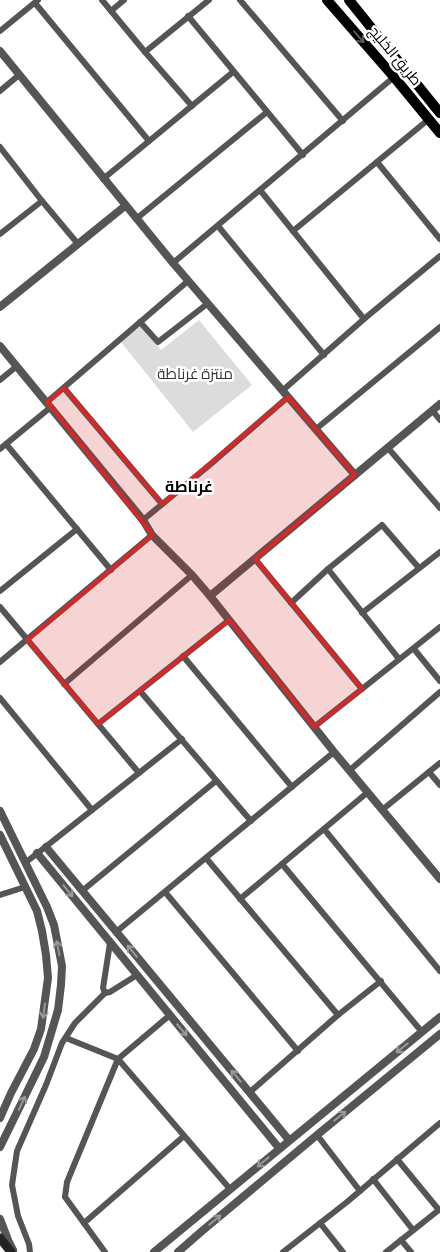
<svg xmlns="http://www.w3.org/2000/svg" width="440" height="1252" font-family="'Sofia Sans Condensed',Cairo,sans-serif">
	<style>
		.green { fill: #dcdcdc }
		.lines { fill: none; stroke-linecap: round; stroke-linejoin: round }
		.minor { stroke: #555; stroke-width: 6 }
		.tertiary { stroke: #555; stroke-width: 8 }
		.secondary { stroke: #222; stroke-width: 9 }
		.primary { stroke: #000; stroke-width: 10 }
		.oneway { stroke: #595959 }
		.oneway2 { stroke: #999 }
		.marked { fill: #d62828; fill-opacity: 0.2; stroke: #d62828; stroke-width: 4; stroke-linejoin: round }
		.labels { text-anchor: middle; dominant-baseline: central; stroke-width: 5; stroke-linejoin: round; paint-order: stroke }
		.street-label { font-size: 15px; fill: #000; stroke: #fff }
		.park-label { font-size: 15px; fill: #333; stroke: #fff }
		.neighbourhood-label { font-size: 16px; font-weight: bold; fill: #000; stroke: #fff }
	</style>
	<rect width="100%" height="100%" fill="#fff"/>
	<path class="green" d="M199 320 252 385 193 432 121 342 141 326 161 350Z"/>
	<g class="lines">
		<g class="minor">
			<path d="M102 0 145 52 192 106"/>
			<path d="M240 0 343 121"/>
			<path d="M35 3 149 141"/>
			<path d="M111 11 124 0"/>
			<path d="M188 16 303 155"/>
			<path d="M0 31 38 0"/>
			<path d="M145 52 209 0"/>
			<path d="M0 91 19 75"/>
			<path d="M0 147 42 201 78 244"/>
			<path d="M377 162 440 239"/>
			<path d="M103 179 233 72"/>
			<path d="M260 190 364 319"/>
			<path d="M136 219 267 112"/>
			<path d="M218 226 324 355"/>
			<path d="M293 231 429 119"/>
			<path d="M0 234 42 201"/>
			<path d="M173 263 394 77"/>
			<path d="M140 322 158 342 207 304"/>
			<path d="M0 380 17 366"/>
			<path d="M64 388 162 504"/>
			<path d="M282 391 364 319 440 256"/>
			<path d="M47 402 188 281"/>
			<path d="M432 410 440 420"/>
			<path d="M316 429 440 327"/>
			<path d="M6 444 111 570"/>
			<path d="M388 448 440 508"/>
			<path d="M0 449 51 407"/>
			<path d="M143 520 212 463 288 397"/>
			<path d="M255 559 362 689"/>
			<path d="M328 569 399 659"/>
			<path d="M0 591 77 529"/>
			<path d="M291 603 328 569 382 525 419 568"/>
			<path d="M0 607 139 773"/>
			<path d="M362 613 440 552"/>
			<path d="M414 649 440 681"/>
			<path d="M183 656 292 787"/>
			<path d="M0 662 152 535"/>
			<path d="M64 684 192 575"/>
			<path d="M140 691 251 821"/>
			<path d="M0 698 92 810"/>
			<path d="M98 724 229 620"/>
			<path d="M314 727 440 627"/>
			<path d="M350 770 440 692"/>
			<path d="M429 772 440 785"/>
			<path d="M382 810 440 763"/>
			<path d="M324 829 440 971"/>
			<path d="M206 858 338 1015"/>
			<path d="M25 863 182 739"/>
			<path d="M282 864 422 1032"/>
			<path d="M82 891 216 781"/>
			<path d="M165 892 298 1051"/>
			<path d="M0 895 25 887"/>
			<path d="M240 899 368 792"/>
			<path d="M116 932 334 752"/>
			<path d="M105 993 103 988 110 943"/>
			<path d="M66 1038 118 1059 230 1189"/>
			<path d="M250 1092 338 1015 381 981"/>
			<path d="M317 1135 360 1191"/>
			<path d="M397 1159 439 1210"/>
			<path d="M373 1179 413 1230"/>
			<path d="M84 1223 184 1136"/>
			<path d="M320 1223 343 1252"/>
			<path d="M401 1240 411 1252"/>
			<path d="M30 1252 29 1244 18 1216 12 1185 17 1151 46 1085 62 1043 75 1023 105 993 110 992 137 975"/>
			<path d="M105 1252 65 1197 67 1182 118 1059 170 1015"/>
			<path d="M283 1252 347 1202 440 1123"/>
			<path d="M386 1252 440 1209"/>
		</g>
		<g class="tertiary">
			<path d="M0 51 173 263 355 475"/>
			<path d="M0 307 125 206"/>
			<path d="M0 346 143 520 152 535 192 575 210 596 334 752 440 879"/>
			<path d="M210 596 440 404"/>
			<path d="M0 811 47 907 54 925 62 966 61 985 58 1010 44 1057 0 1147"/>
			<path d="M0 835 37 911 42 931 46 955 48 978 41 1029 34 1049 11 1093 0 1118"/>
			<path d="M46 847 289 1140"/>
			<path d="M37 853 279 1148"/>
			<path d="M0 1219 8 1240 13 1250"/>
			<path d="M154 1252 440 1017"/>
			<path d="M178 1252 202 1231 317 1135 440 1034"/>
		</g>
		<path class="secondary" d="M0 1238 11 1252"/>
		<g class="primary">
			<path d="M327 0 394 77 440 133"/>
			<path d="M349 0 440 113"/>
		</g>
	</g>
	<defs><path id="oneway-shaft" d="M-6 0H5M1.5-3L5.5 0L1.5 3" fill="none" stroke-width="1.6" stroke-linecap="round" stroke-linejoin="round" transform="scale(1.25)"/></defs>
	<use class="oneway" href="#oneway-shaft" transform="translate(359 37) rotate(49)"/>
	<g class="oneway2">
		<use href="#oneway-shaft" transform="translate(68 891) rotate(51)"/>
		<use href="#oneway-shaft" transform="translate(58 948) rotate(-101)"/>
		<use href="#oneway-shaft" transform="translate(132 951) rotate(-130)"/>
		<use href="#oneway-shaft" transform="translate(44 1011) rotate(98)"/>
		<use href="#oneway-shaft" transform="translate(182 1030) rotate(50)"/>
		<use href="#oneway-shaft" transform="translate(402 1048) rotate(141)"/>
		<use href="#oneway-shaft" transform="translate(236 1076) rotate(-130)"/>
		<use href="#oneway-shaft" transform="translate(22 1103) rotate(-65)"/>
		<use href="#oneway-shaft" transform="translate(340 1116) rotate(-39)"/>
		<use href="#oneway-shaft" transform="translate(263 1162) rotate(140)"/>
		<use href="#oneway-shaft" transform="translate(215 1220) rotate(-40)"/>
	</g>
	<path class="marked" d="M64 388 162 504 288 397 355 475 255 559 362 689 314 727 229 620 98 724 27 640 152 535 47 402Z"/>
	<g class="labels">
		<g class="street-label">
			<text transform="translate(395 56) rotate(50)">طريق الخليج</text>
		</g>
		<g class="park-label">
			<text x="195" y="374">منتزة غرناطة</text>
		</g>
		<g class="neighbourhood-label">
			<text x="189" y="487">غرناطة</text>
		</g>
	</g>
</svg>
